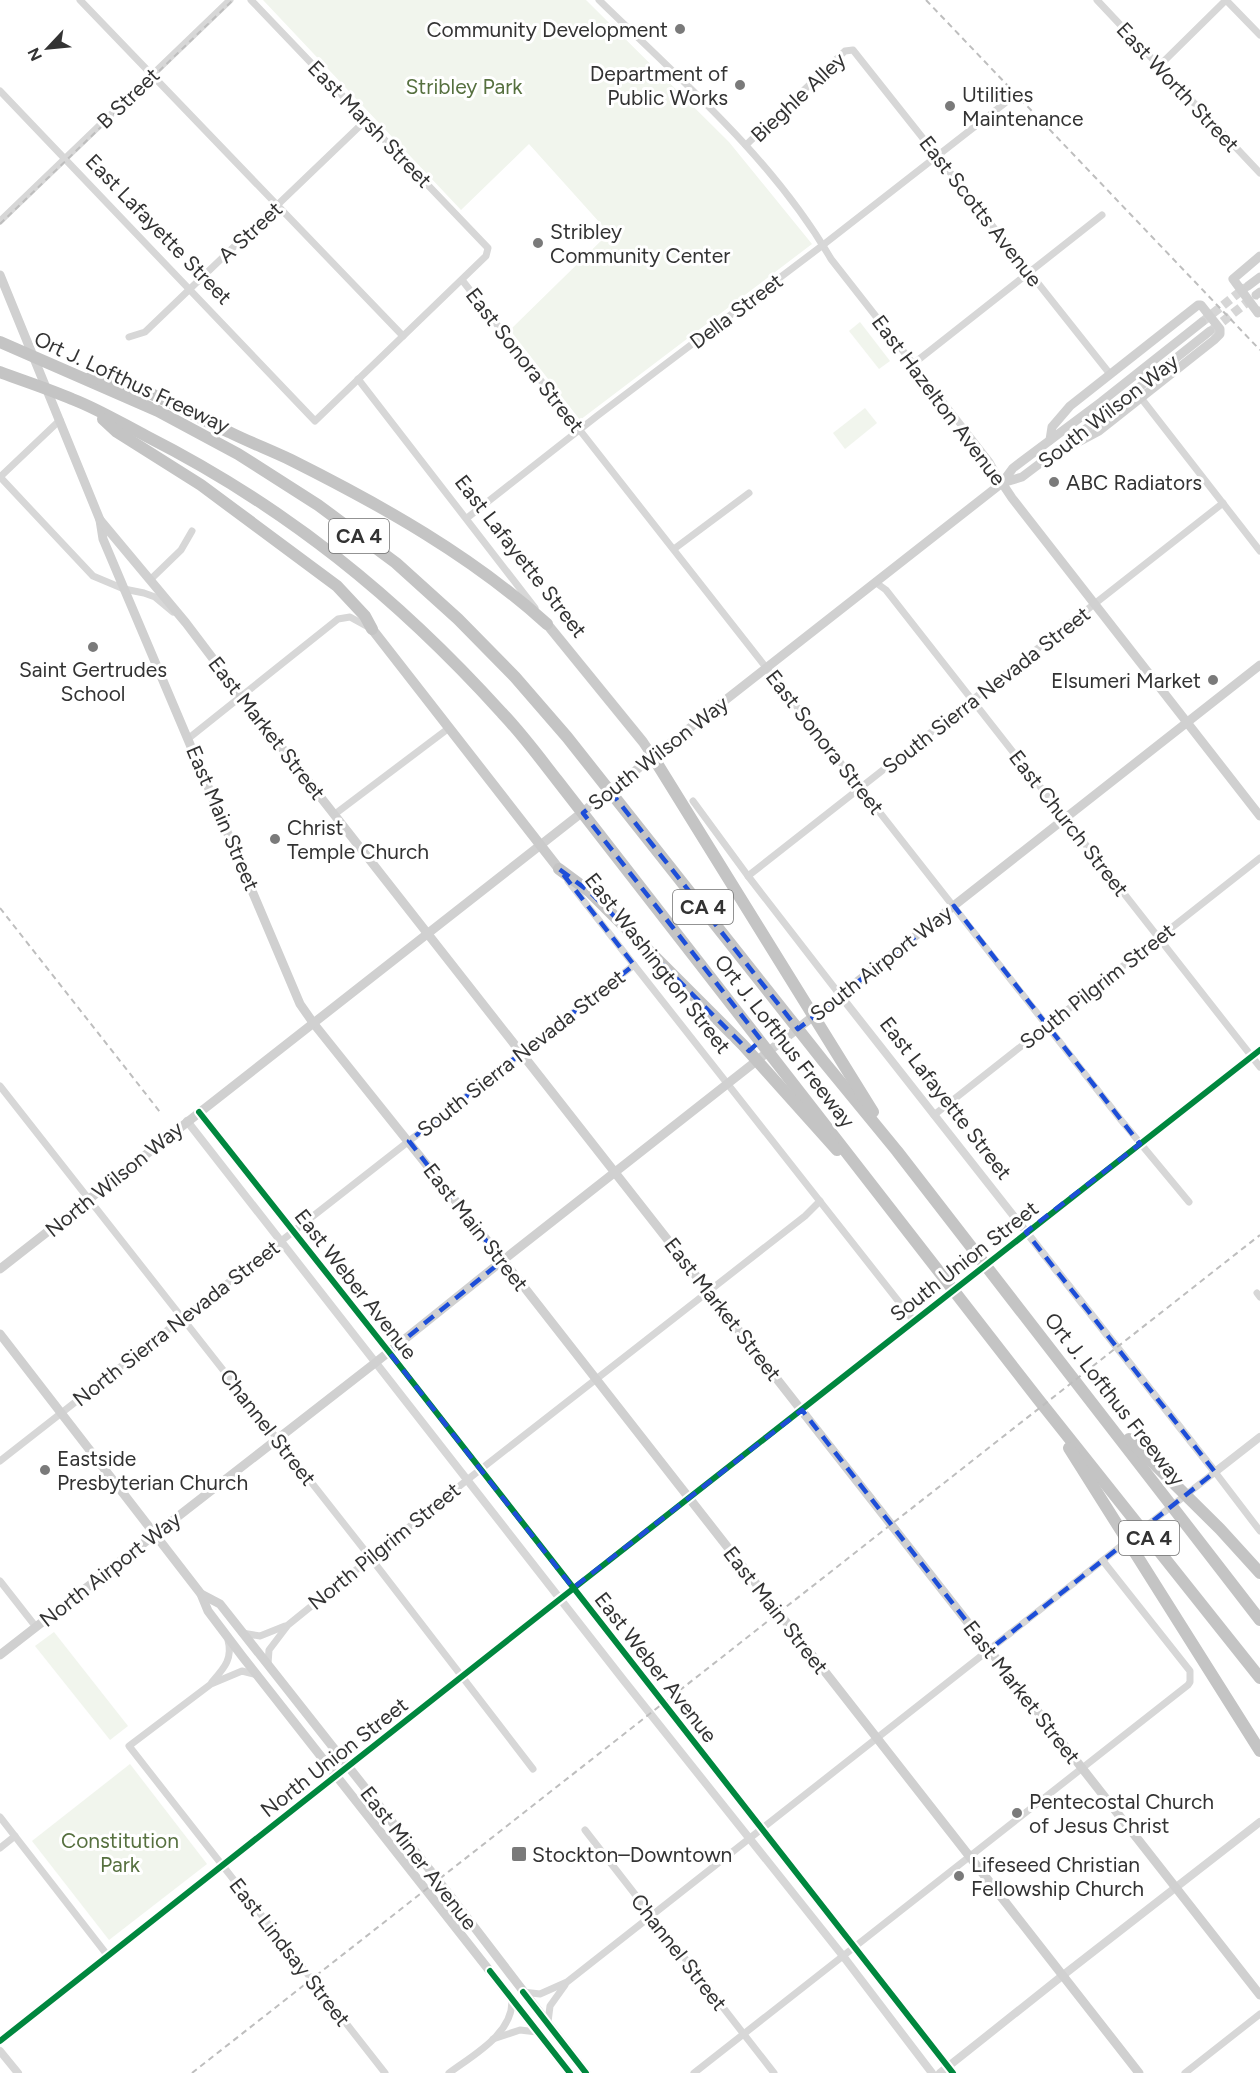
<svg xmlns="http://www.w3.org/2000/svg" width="1260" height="2073" font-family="Figtree,sans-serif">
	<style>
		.green { fill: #f1f5ed }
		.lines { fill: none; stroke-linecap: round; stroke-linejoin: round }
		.secondary-tunnel { stroke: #d6d6d6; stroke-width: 9; stroke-dasharray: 9 4.5; stroke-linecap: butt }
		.minor { stroke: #d7d7d7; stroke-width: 7 }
		.tertiary { stroke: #d7d7d7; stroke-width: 8 }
		.secondary { stroke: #d0d0d0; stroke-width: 9 }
		.primary { stroke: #cacaca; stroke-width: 10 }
		.motorway { stroke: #c4c4c4; stroke-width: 12 }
		.rail { stroke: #bebebe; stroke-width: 2; stroke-dasharray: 6 4.5; stroke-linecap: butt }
		.cycleway-casing { stroke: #fff; stroke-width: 10 }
		.cycleway { stroke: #00873e; stroke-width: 6 }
		.marked { fill: none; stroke: #1d4ed8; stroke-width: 4.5; stroke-dasharray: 12 8; stroke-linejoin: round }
		.poi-dot { fill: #7a7a7a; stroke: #fff; stroke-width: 2 }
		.labels { text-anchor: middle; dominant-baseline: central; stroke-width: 6; stroke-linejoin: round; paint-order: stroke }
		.shield { fill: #fff; stroke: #707070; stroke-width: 1.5 }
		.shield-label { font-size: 20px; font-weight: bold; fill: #333 }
		.poi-label { font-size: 21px; fill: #333; stroke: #fff; text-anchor: start }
		.park-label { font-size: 21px; fill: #56703f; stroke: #fff }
		.street-label { font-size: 21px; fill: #333; stroke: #fff }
	</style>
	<rect width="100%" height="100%" fill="#fff"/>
	<g class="green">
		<path d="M263 0H586L729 142 812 244 580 420 510 330 609 233 529 144 461 210Z"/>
		<path d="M860 322 890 361 879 369 849 331Z"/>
		<path d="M865 408 877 423 845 449 833 433Z"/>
		<path d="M54 1632 128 1726 110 1740 35 1646Z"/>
		<path d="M130 1764 207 1864 109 1940 32 1841Z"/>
	</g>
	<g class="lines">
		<g class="secondary-tunnel">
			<path d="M1202 322 1246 287"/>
			<path d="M1212 330 1255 296"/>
		</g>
		<g class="minor">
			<path d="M80 0 403 336"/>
			<path d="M599 0C682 81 773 159 831 259L990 462 1002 483"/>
			<path d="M1097 0 1260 173"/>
			<path d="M1159 66 1226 0 1260 35"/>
			<path d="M0 91 315 421 486 256 488 248 251 0"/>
			<path d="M746 145 845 51 853 50 1110 374"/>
			<path d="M0 221 230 0"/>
			<path d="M462 280 1121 1120 1189 1202"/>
			<path d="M129 337 145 332 366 120"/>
			<path d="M913 364 1102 215"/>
			<path d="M358 379 535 608"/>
			<path d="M1141 398 1260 551"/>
			<path d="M0 477 93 576 124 589 144 593 155 597 173 612"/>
			<path d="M0 477 60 420"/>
			<path d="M467 518 597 416 823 245 1005 103"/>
			<path d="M674 549 749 493"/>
			<path d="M150 580 181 550 192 531"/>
			<path d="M875 582 886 590 1260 1067"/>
			<path d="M189 738 338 619 350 617 370 628"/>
			<path d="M693 801 748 876 840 995"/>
			<path d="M335 814 449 728"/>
			<path d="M748 876 1223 503"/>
			<path d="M568 881 914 1321"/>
			<path d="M0 1086 370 1557 533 1769"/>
			<path d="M934 1115 1260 858"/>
			<path d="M1257 1293 1260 1297"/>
			<path d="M0 1461 634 965"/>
			<path d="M0 1581 36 1627"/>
			<path d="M242 1633 260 1636 285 1626"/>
			<path d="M268 1664 269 1650 288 1625 467 1480 805 1216 820 1201"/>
			<path d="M257 1675 242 1671 211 1684 129 1746 385 2073"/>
			<path d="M212 1682C224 1668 233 1659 228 1640"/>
			<path d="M0 1817 108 1956"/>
			<path d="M585 1830 774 2073"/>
			<path d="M0 1848 15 1836"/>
			<path d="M523 1992 540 1994 567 1982 1215 1472 1260 1531"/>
			<path d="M548 2022 550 2006 565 1985"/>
			<path d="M493 2039 520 2030 537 2032"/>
			<path d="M0 2041 560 1599 1260 1050"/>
			<path d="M449 2073C473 2055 513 2034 512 2000"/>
			<path d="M694 2073 1188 1685 1190 1682V1671L1103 1561"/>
			<path d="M1185 2073 1260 2014"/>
		</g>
		<g class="tertiary">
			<path d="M840 995 1215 1472 1260 1437"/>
			<path d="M199 1112 389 1352 953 2073"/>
			<path d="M187 1121 625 1682 843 1956 932 2073"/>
			<path d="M0 2051 18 2073"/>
			<path d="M940 2073 1062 1976 1260 1822"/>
		</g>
		<g class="secondary">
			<path d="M1260 256 1233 279 1258 313 1260 311"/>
			<path d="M0 275 100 520 103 539 300 1004 314 1024 506 1264 1139 2073"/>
			<path d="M1248 286 1260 277"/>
			<path d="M1256 295 1260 292"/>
			<path d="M1050 440 1052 427 1070 406 1198 305H1201L1220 329V334L1214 340 1099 431 1067 448 1057 450"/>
			<path d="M1002 483 1012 498 1260 816"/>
			<path d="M1002 483 1022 477 1108 412 1210 331"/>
			<path d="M100 520 186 623 242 697 1260 1995"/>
			<path d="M0 1269 1002 483 1013 468 1101 402 1202 322"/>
			<path d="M0 1334 201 1594 208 1611 242 1656 570 2073"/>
			<path d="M201 1594 220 1604 452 1898 586 2073"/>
			<path d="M0 1655 375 1363 502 1261 1260 665"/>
		</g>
		<g class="primary">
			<path d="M547 624 643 742 653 757"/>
			<path d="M372 629 559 869"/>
		</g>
		<g class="motorway">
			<path d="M0 342 158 411 238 454 318 505 396 563 458 619 515 677 567 737 824 1062 897 1151 1260 1620"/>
			<path d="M0 372C24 381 49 389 72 399 98 409 121 423 146 436 286 507 397 597 502 713 522 734 539 757 557 780L1038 1399 1260 1678"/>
			<path d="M90 378C135 379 188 413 229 432 249 442 270 450 291 460 381 505 472 556 547 624"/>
			<path d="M103 419 117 432 201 485 337 586 365 616 372 629"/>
			<path d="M653 757 873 1112"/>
			<path d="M559 869 590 892 743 1045 837 1150"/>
			<path d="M1129 1439 1220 1529 1260 1573"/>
			<path d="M1069 1448 1260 1751"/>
		</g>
		<g class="rail">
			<path d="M926 0 1260 350"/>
			<path d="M0 224 233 0"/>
			<path d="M0 908 160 1112"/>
			<path d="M192 2073 1260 1235"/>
		</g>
		<defs>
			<g id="cycleway">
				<path d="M199 1112 389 1352 953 2073"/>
				<path d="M490 1971 570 2073"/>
				<path d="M523 1992 586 2073"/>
				<path d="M0 2041 560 1599 1260 1050"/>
			</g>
		</defs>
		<use href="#cycleway" class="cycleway-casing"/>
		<use href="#cycleway" class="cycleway"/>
	</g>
	<path class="marked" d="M610 791 798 1029 954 906 1140 1144 1026 1232 1215 1472 989 1650 802 1410 573 1588 389 1352 502 1261 409 1141 634 965 559 869 590 892 749 1051 761 1040 583 813Z"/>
	<g class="poi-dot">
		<circle cx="680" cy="29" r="6"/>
		<circle cx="740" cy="85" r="6"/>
		<circle cx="950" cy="106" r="6"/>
		<circle cx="538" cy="243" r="6"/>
		<circle cx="1054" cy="482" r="6"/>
		<circle cx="93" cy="647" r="6"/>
		<circle cx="1213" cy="680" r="6"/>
		<circle cx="275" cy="839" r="6"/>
		<circle cx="45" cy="1470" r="6"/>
		<circle cx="1017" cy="1813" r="6"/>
		<rect x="511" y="1846" width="16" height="16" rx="3"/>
		<circle cx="959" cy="1876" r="6"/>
	</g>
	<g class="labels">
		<g class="shield">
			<rect x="329" y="519" width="60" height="34" rx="4.5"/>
			<rect x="673" y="890" width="60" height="34" rx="4.5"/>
			<rect x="1119" y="1521" width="60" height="34" rx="4.5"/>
		</g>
		<g class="shield-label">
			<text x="359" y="536">CA 4</text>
			<text x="703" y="907">CA 4</text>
			<text x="1149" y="1538">CA 4</text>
		</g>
		<g class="poi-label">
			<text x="668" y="29" text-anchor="end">Community Development</text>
			<text x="728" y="73" text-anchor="end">Department of<tspan x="728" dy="24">Public Works</tspan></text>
			<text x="962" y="94">Utilities<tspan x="962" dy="24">Maintenance</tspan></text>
			<text x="550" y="231">Stribley<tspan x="550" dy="24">Community Center</tspan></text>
			<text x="1066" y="482">ABC Radiators</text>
			<text x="93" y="669" text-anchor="middle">Saint Gertrudes<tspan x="93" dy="24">School</tspan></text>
			<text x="1201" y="680" text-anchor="end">Elsumeri Market</text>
			<text x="287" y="827">Christ<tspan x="287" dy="24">Temple Church</tspan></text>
			<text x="57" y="1458">Eastside<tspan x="57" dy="24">Presbyterian Church</tspan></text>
			<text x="1029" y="1801">Pentecostal Church<tspan x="1029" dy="24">of Jesus Christ</tspan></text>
			<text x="532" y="1854">Stockton–Downtown</text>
			<text x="971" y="1864">Lifeseed Christian<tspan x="971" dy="24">Fellowship Church</tspan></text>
		</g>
		<g class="park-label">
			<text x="464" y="86">Stribley Park</text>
			<text x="120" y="1840">Constitution<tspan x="120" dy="24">Park</tspan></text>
		</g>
		<g class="street-label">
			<text transform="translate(1178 87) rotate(47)">East Worth Street</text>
			<text transform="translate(798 97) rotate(-43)">Bieghle Alley</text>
			<text transform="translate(128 98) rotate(-44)">B Street</text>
			<text transform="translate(370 124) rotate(46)">East Marsh Street</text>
			<text transform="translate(981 211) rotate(52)">East Scotts Avenue</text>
			<text transform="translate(159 229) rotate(46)">East Lafayette Street</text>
			<text transform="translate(250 232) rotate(-43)">A Street</text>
			<text transform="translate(736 311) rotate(-37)">Della Street</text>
			<text transform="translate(525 360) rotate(52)">East Sonora Street</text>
			<text transform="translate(132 382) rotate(25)">Ort J. Lofthus Freeway</text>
			<text transform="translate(939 400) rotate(53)">East Hazelton Avenue</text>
			<text transform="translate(1108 411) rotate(-38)">South Wilson Way</text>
			<text transform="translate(521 556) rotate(52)">East Lafayette Street</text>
			<text transform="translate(986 690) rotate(-38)">South Sierra Nevada Street</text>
			<text transform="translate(267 728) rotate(52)">East Market Street</text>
			<text transform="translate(825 742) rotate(52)">East Sonora Street</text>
			<text transform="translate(658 753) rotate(-38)">South Wilson Way</text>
			<text transform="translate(223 818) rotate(67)">East Main Street</text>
			<text transform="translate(1069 823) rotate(52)">East Church Street</text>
			<text transform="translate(658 963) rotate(52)">East Washington Street</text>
			<text transform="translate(881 963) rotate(-38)">South Airport Way</text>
			<text transform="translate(1097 986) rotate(-38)">South Pilgrim Street</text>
			<text transform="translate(785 1041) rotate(52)">Ort J. Lofthus Freeway</text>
			<text transform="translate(521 1053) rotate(-38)">South Sierra Nevada Street</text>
			<text transform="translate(946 1098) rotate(52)">East Lafayette Street</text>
			<text transform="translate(114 1179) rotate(-39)">North Wilson Way</text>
			<text transform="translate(476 1227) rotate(52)">East Main Street</text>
			<text transform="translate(964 1261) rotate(-38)">South Union Street</text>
			<text transform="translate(356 1284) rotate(52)">East Weber Avenue</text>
			<text transform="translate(723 1309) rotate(52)">East Market Street</text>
			<text transform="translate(176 1323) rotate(-38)">North Sierra Nevada Street</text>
			<text transform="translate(1115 1399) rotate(52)">Ort J. Lofthus Freeway</text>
			<text transform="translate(268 1427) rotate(52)">Channel Street</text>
			<text transform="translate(384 1546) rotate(-39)">North Pilgrim Street</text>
			<text transform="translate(110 1569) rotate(-38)">North Airport Way</text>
			<text transform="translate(776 1610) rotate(52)">East Main Street</text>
			<text transform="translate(656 1667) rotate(52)">East Weber Avenue</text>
			<text transform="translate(1022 1692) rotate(52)">East Market Street</text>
			<text transform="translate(334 1757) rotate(-38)">North Union Street</text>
			<text transform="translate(419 1858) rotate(52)">East Miner Avenue</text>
			<text transform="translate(290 1952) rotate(52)">East Lindsay Street</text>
			<text transform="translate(679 1952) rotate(52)">Channel Street</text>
		</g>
	</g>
	<g transform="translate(48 48) rotate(244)" stroke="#ffffff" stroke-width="4.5" paint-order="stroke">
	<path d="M0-4.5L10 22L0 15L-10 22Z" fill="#333333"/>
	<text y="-9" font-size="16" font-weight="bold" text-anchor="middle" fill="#333333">N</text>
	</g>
</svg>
